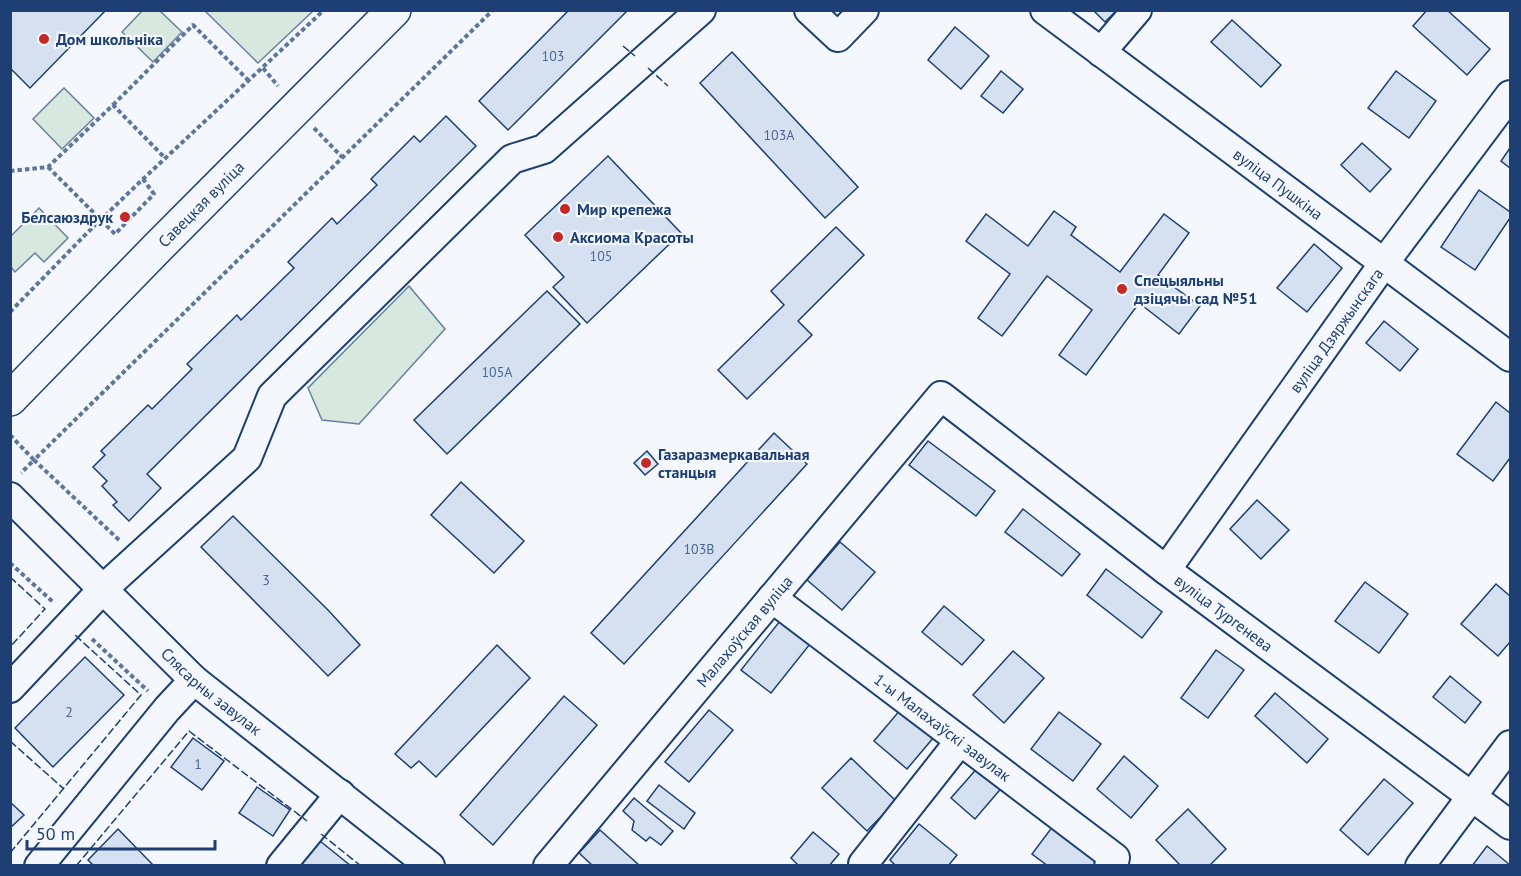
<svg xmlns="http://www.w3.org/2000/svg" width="1521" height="876" font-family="'PT Sans',sans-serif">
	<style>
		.green { fill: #d7e8df; stroke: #687fa3; stroke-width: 1.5 }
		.building { fill: #d5e0f0; stroke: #1d3f73; stroke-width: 1.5 }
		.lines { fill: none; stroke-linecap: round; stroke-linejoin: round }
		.minor-casing { stroke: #1d3f73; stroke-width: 32 }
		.major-casing { stroke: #1d3f73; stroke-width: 36 }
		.path { stroke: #5e769c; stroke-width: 4; stroke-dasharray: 4.5 3; stroke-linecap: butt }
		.minor { stroke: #f4f7fb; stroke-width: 28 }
		.major { stroke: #f4f7fb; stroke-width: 33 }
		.fence { stroke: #1d3f73; stroke-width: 1.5; stroke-dasharray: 8 3; stroke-linecap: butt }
		.poi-dot { fill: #c62828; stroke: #f4f7fb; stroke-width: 2 }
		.labels { text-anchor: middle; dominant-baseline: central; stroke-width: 4.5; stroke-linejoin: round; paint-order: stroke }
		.number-label { font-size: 14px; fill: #4b6792 }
		.poi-label { font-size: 16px; font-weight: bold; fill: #1d3f73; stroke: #f4f7fb; text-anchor: start }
		.street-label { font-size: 16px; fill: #1d3f73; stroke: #f4f7fb }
	</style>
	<rect width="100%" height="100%" fill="#f4f7fb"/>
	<g class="green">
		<path d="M160 11 182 32 153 62 122 32 142 11Z"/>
		<path d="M205 11H313L258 63Z"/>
		<path d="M64 88 94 118 62 149 33 119Z"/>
		<path d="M39 208 68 238 44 262 35 253 15 272 11 267V236Z"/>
		<path d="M409 286 445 329 359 424 322 420 308 388Z"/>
	</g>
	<g class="building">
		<path d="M10 10H106L30 88 10 68Z"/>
		<path d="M569 10H628L508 130 479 101Z"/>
		<path d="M1093 10H1117L1105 22Z"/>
		<path d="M1427 10H1447L1490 49 1467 75 1413 26Z"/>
		<path d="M1232 20 1281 65 1261 87 1211 42Z"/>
		<path d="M955 27 989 56 961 89 928 60Z"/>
		<path d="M732 52 858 187 825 218 700 83Z"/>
		<path d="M1001 71 1023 89 1003 113 981 96Z"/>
		<path d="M1396 71 1436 101 1409 138 1368 108Z"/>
		<path d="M446 116 476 146 147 474 161 488 129 521 113 505 117 502 102 486 107 481 93 467 105 455 101 451 148 405 152 409 192 369 187 364 237 315 241 320 294 268 288 262 332 218 337 224 377 185 371 179 414 136 420 142Z"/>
		<path d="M1362 143 1391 169 1370 192 1341 165Z"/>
		<path d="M1510 148V168L1501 161Z"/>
		<path d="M608 156 681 233 587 323 553 287 564 277 525 235Z"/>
		<path d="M1479 190 1510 212V218L1475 270 1441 247Z"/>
		<path d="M1054 211 1076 227 1071 235 1120 272 1164 214 1189 233 1158 275 1200 306 1179 334 1139 303 1086 375 1059 355 1092 310 1047 276 1002 336 978 318 1010 274 966 241 986 214 1028 246Z"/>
		<path d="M836 227 864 255 798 321 812 335 747 399 718 370 784 305 771 291Z"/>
		<path d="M1314 244 1342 268 1307 312 1277 288Z"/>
		<path d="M547 291 580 324 447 454 414 420Z"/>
		<path d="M1384 321 1418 349 1400 371 1366 343Z"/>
		<path d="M1496 402 1510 413V458L1493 481 1457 454Z"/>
		<path d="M774 433 807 464 624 664 591 633Z"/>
		<path d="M928 441 995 491 976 516 909 465Z"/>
		<path d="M647 451 658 464 645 475 634 463Z"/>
		<path d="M461 482 524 541 494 573 431 515Z"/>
		<path d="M1257 500 1289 530 1261 559 1230 529Z"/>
		<path d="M1023 509 1080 554 1062 576 1005 532Z"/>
		<path d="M233 516 329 611 360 645 328 676 201 547Z"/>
		<path d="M840 542 875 572 842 610 807 580Z"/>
		<path d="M1106 569 1162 612 1142 638 1087 595Z"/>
		<path d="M1365 582 1408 614 1379 653 1335 621Z"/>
		<path d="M1496 584 1510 596V642L1498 656 1461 624Z"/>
		<path d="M944 606 984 640 962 665 922 632Z"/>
		<path d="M784 616 814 639 771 693 741 670Z"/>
		<path d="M497 645 530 678 436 777 419 761 411 768 395 754Z"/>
		<path d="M1216 650 1244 670 1208 718 1181 698Z"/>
		<path d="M1013 651 1044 678 1004 723 973 695Z"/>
		<path d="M85 657 124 695 53 767 15 728Z"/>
		<path d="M1450 676 1481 702 1465 723 1433 697Z"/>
		<path d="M1275 693 1328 739 1307 763 1255 716Z"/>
		<path d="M564 696 597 725 493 845 460 815Z"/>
		<path d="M901 709 934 737 907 769 874 741Z"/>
		<path d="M709 710 733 730 689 782 665 762Z"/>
		<path d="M1059 712 1101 744 1073 781 1031 749Z"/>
		<path d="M193 738 224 761 202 790 171 767Z"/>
		<path d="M1124 756 1158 786 1131 818 1097 789Z"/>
		<path d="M851 758 896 801 867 831 822 788Z"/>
		<path d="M980 765 1004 785 975 819 951 798Z"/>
		<path d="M1384 779 1413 803 1368 855 1340 830Z"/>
		<path d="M659 785 695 813 684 829 647 801Z"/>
		<path d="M257 787 290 810 273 836 239 813Z"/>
		<path d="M634 798 673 831 661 845 650 837 646 841 632 830 634 821 623 811Z"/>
		<path d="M10 802 24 815 10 828Z"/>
		<path d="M1188 809 1226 849 1209 866H1181L1156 840Z"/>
		<path d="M919 824 957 855 948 866H896L890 860Z"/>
		<path d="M1053 826 1099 860 1095 866H1048L1032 854Z"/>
		<path d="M118 829 154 866H94L88 860Z"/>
		<path d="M600 830 640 866H593L579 853Z"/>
		<path d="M813 832 839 854 829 866H799L791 858Z"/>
		<path d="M320 841 351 866H300Z"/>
		<path d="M1487 846 1510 865V866H1472Z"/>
	</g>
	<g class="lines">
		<defs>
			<g id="minor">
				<path d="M809 10 838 37 864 10"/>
				<path id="s1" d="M1045 10 1510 357"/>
				<path d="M1101 52 1137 10"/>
				<path id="s2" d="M10 497 194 680 430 866"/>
				<path id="s3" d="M1166 570 1384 263 1510 95"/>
				<path id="s4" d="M772 598 1115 858 1109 866"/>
				<path d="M10 688 103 589 247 458 272 396 512 159 544 149 701 10"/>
				<path d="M863 864 960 741"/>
				<path d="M39 866 167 709 194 680"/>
				<path d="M281 866 340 794"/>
				<path id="s5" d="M548 866 941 396 1166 570 1510 825"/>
				<path d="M1420 866 1510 745"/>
			</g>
			<g id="major">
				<path id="s6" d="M10 399 159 246 394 10"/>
			</g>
		</defs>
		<use href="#minor" class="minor-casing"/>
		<use href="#major" class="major-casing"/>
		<g class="path">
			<path d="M263 68 278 86"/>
			<path d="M113 105 193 25 249 81"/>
			<path d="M314 128 342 157"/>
			<path d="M48 167 115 234 154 194 143 179"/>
			<path d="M10 171 48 167 113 105 165 158"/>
			<path d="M10 312 87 233 143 179 324 10"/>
			<path d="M10 435 34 460 21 473"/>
			<path d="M119 540 34 460 493 10"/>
			<path d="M10 563 54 603"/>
			<path d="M92 639 148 691"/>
		</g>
		<use href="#minor" class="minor"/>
		<use href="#major" class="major"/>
		<g class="fence">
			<path d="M623 46 635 56"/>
			<path d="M648 68 668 86"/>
			<path d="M10 577 45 609 10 647"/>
			<path d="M10 741 64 789"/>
			<path d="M321 834 361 866"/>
			<path d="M10 853 141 695 75 635"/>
			<path d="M76 866 189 731 307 821"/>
		</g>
	</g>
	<g class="poi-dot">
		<circle cx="44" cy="39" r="6"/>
		<circle cx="565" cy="209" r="6"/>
		<circle cx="125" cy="217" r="6"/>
		<circle cx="558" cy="237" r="6"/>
		<circle cx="1122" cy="289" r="6"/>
		<circle cx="646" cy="463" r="6"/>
	</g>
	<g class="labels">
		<g class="number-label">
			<text x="553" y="56">103</text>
			<text x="779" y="135">103А</text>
			<text x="601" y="256">105</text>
			<text x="497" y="372">105А</text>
			<text x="699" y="549">103В</text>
			<text x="266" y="580">3</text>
			<text x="69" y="712">2</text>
			<text x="198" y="764">1</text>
		</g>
		<g class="poi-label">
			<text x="56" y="39">Дом школьніка</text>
			<text x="577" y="209">Мир крепежа</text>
			<text x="113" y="217" text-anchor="end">Белсаюздрук</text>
			<text x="570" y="237">Аксиома Красоты</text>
			<text x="1134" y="280">Спецыяльны<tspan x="1134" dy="18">дзіцячы сад №51</tspan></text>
			<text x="658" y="454">Газаразмеркавальная<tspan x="658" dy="18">станцыя</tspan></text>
		</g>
		<g class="street-label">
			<text stroke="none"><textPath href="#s1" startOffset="291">вуліца Пушкіна</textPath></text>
			<text stroke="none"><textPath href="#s6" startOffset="273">Савецкая вуліца</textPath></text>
			<text stroke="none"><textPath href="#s3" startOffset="294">вуліца Дзяржынскага</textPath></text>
			<text stroke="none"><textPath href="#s5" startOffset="969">вуліца Тургенева</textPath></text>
			<text stroke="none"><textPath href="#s5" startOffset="306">Малахоўская вуліца</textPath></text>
			<text stroke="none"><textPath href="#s2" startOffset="280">Слясарны завулак</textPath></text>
			<text stroke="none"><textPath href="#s4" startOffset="214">1-ы Малахаўскі завулак</textPath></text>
		</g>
	</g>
	<rect width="1521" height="876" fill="none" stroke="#1d3f73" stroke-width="24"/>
	<path d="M27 840v9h188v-9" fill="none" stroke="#1d3f73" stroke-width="3"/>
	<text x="36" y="840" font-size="18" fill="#1d3f73" stroke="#f4f7fb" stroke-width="4.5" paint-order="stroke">50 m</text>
</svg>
